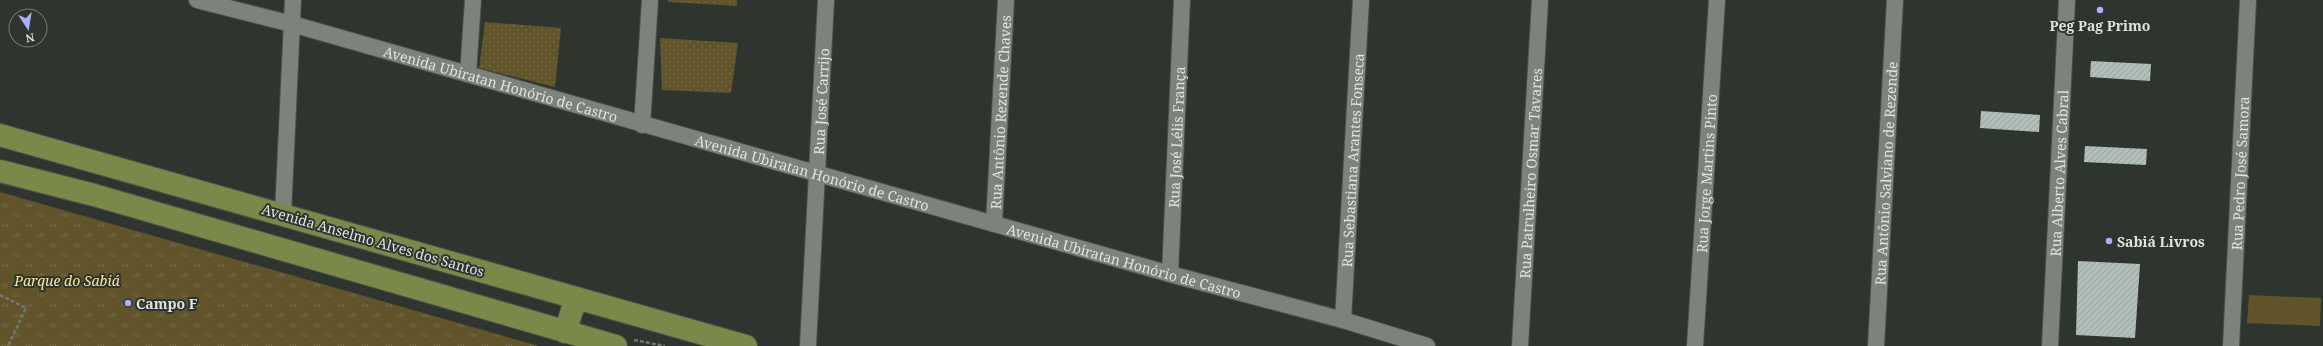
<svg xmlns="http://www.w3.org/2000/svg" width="2323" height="346" font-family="'Noto Serif',serif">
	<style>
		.grass { fill: #61542b }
		.park { fill: url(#park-tufts) }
		.garden { fill: url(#garden-dots) }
		.building { fill: url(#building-hatch) }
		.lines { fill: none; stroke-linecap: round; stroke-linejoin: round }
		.minor-casing { stroke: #4b514b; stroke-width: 18 }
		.primary-casing { stroke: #4b514b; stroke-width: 24 }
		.path { stroke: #707671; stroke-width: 2.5; stroke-dasharray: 4 2; stroke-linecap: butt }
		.minor { stroke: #7b837c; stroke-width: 16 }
		.primary { stroke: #7a8849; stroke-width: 22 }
		.poi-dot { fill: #acaffb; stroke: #2e352f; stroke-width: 1.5 }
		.labels { text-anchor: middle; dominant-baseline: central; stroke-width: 4; stroke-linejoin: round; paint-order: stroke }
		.poi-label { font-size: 14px; font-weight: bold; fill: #dfe4e0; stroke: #2e352f; text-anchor: start }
		.street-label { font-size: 14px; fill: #dfe4e0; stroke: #2e352f }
		.park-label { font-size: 14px; font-style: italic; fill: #fbe39a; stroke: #2e352f }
	</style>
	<defs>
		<pattern id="park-tufts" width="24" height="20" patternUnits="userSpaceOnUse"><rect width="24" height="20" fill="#61542b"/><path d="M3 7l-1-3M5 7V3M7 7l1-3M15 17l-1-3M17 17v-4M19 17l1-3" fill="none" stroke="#776c49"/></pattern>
		<pattern id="garden-dots" width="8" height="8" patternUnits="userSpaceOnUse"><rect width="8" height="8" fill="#61542b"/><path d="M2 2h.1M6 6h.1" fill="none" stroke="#776c49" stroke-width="1.8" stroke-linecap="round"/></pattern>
		<pattern id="building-hatch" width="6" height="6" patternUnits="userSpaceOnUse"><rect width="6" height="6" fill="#b2beb9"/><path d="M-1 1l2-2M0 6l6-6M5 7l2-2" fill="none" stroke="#96a09c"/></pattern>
	</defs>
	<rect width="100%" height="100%" fill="#2e352f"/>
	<path class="grass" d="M2249 295 2321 298 2320 326 2247 323Z"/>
	<path class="park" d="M0 192 539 346H0Z"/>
	<g class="garden">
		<path d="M668 0H737V6L668 2Z"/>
		<path d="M485 22 561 28 555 87 479 68Z"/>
		<path d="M660 38 738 43 731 93 662 90Z"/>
	</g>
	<g class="building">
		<path d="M2091 61 2151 64 2150 81 2090 77Z"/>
		<path d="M1981 111 2040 115 2039 132 1980 128Z"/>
		<path d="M2085 146 2147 149 2146 165 2084 162Z"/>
		<path d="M2078 261 2140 264 2135 338 2076 335Z"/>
	</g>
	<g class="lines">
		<defs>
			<g id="minor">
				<path id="s1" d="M197 0 292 24 1170 274 1343 320 1427 346"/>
				<path d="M468 74 473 0"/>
				<path d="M642 125 650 0"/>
				<path d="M283 214 293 0"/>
				<path id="s2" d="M994 224 1006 0"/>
				<path id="s3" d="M1170 274 1182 0"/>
				<path id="s4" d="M1343 320 1361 0"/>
				<path id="s5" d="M808 346 826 0"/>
				<path id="s6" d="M1520 346 1540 0"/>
				<path id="s7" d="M1695 346 1717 0"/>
				<path id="s8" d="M1876 346 1895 0"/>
				<path id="s9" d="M2050 346 2067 0"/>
				<path id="s10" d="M2231 346 2248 0"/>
			</g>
			<g id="primary">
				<path d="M0 135 746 346"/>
				<path d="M0 171 94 195 616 346"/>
				<path d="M565 332 576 298"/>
			</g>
		</defs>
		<use href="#minor" class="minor-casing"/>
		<use href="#primary" class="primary-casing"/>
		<g class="path">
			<path d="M0 295 26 308 8 346"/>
			<path d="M634 340 665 346"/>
		</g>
		<use href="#minor" class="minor"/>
		<use href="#primary" class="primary"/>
	</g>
	<g class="poi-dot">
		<circle cx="2100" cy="10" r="4"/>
		<circle cx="2109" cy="241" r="4"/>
		<circle cx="128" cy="303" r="4"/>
	</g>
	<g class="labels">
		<g class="poi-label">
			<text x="2100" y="25" text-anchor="middle">Peg Pag Primo</text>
			<text x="2117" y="241">Sabiá Livros</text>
			<text x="136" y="303">Campo F</text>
		</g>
		<g class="street-label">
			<text stroke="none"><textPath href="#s1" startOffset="315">Avenida Ubiratan Honório de Castro</textPath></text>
			<text stroke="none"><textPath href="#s5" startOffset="245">Rua José Carrijo</textPath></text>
			<text stroke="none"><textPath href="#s2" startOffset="112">Rua Antônio Rezende Chaves</textPath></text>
			<text stroke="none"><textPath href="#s3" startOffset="137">Rua José Lélis França</textPath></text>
			<text stroke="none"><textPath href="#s4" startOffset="160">Rua Sebastiana Arantes Fonseca</textPath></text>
			<text stroke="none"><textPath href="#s1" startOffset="639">Avenida Ubiratan Honório de Castro</textPath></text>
			<text stroke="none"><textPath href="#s6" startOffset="173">Rua Patrulheiro Osmar Tavares</textPath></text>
			<text stroke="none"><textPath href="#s7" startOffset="173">Rua Jorge Martins Pinto</textPath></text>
			<text stroke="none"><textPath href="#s8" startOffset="173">Rua Antônio Salviano de Rezende</textPath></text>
			<text stroke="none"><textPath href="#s9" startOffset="173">Rua Alberto Alves Cabral</textPath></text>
			<text stroke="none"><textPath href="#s10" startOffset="173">Rua Pedro José Samora</textPath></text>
			<text transform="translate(373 240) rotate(16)">Avenida Anselmo Alves dos Santos</text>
			<text stroke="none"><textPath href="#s1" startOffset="963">Avenida Ubiratan Honório de Castro</textPath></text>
		</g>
		<g class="park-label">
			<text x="67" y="280">Parque do Sabiá</text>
		</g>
	</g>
	<g transform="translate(28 28) rotate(168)"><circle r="19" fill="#2e352f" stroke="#757b76"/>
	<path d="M0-3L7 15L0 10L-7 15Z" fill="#acaffb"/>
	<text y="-6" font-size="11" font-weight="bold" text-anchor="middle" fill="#dfe4e0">N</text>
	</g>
</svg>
